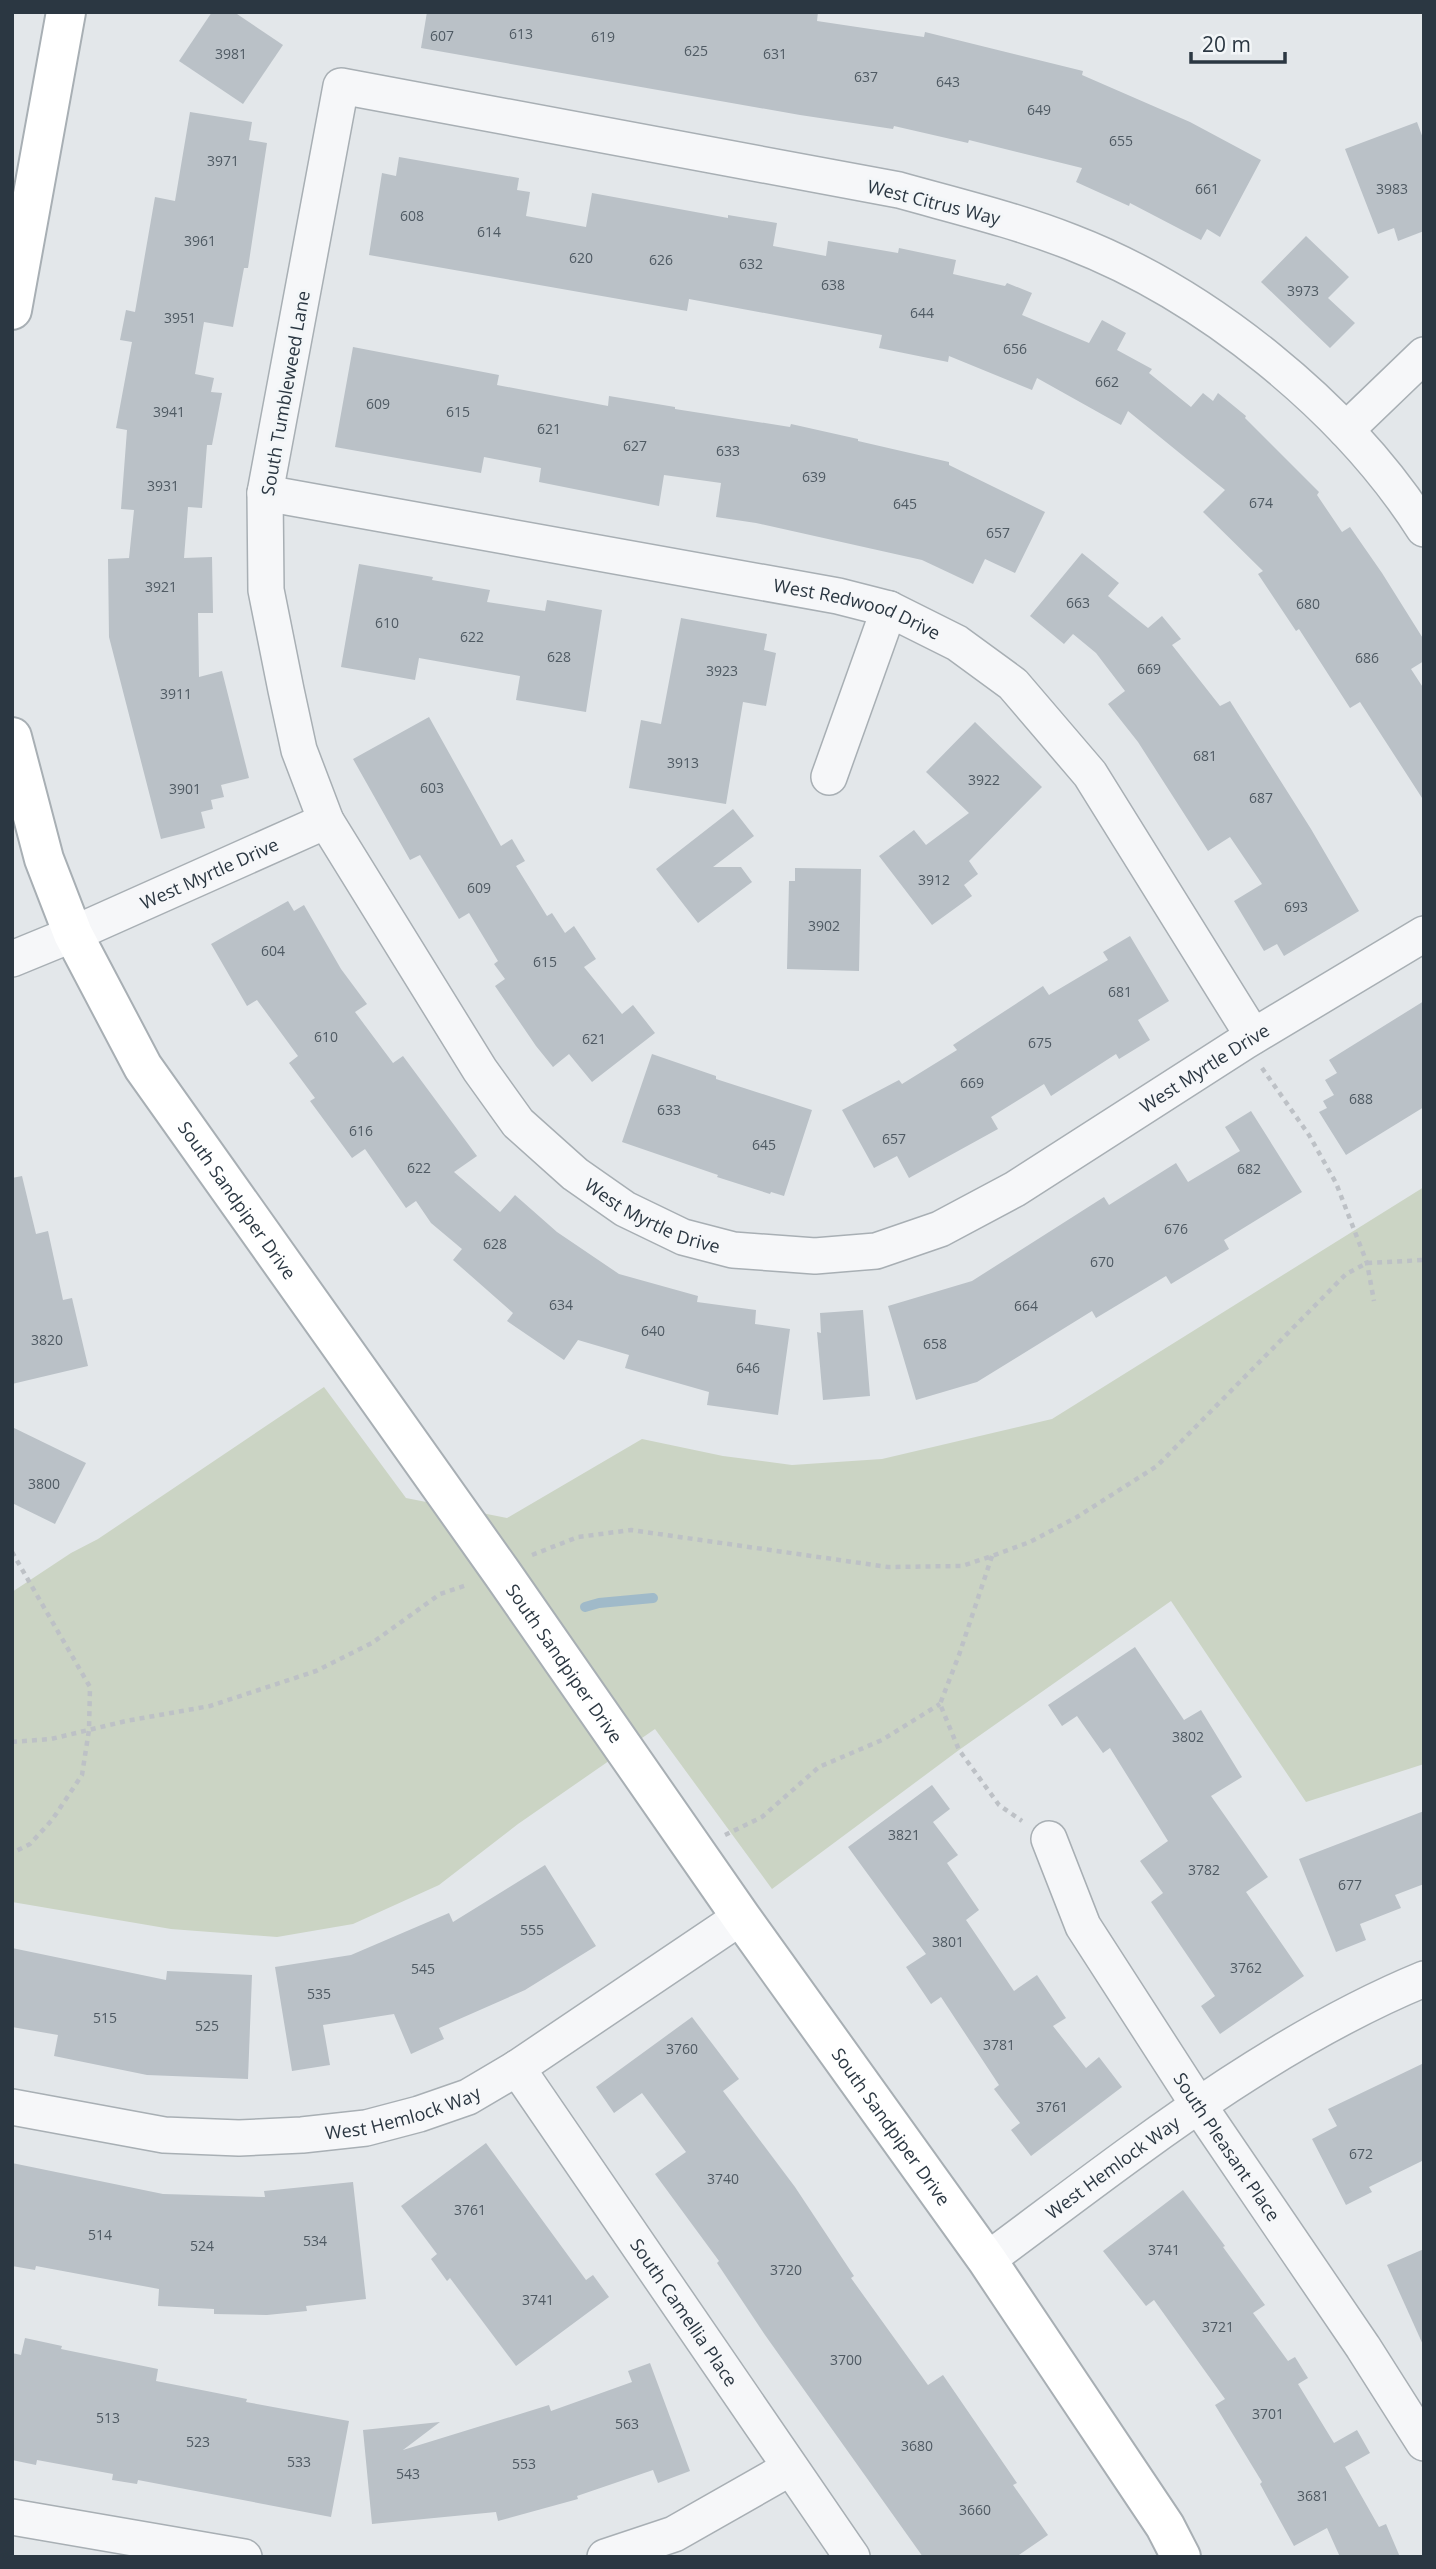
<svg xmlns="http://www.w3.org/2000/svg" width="1436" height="2569" font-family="'Open Sans',sans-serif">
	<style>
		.green { fill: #cbd4c4 }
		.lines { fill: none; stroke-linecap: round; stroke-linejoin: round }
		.stream { stroke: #a0bac9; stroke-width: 10 }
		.building { fill: #bac1c7 }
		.street-casing { stroke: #a8afb4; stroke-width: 38 }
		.secondary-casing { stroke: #a8afb4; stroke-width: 42 }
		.path { stroke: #bdc1c6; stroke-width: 4.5; stroke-dasharray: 5 5; stroke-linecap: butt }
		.street { stroke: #f6f7f9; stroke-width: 35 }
		.secondary { stroke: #fff; stroke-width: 38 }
		.labels { text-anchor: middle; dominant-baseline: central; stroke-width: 6; stroke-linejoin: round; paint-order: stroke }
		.number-label { font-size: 14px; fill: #4f5a63 }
		.street-label { font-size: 18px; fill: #2b3742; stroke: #f3f6f8 }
	</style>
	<rect width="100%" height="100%" fill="#e3e7ea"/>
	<path class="green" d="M1424 1187V1764L1306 1802 1171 1601 959 1750 772 1889 655 1729 518 1824 439 1885 353 1924 277 1937 171 1929 12 1902V1592L71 1553 98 1539 324 1387 406 1498 507 1518 642 1439 723 1456 792 1465 882 1459 1052 1419Z"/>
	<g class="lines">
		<path class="stream" d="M585 1607 599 1603 653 1598"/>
	</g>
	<g class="building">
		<path d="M212 12H234L283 45 243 104 179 61Z"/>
		<path d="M427 12H818L817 21 924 37 925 32 1083 71 1082 75 1190 122 1261 160 1220 237 1207 229 1201 240 1130 203 1129 206 1076 182 1082 168 969 140 968 143 894 126 893 129 800 115 421 48Z"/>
		<path d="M190 112 252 122 249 140 267 143 248 268H244L233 327 204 322 195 374 214 378 211 392 222 393 212 445H207L202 508 188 507 184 558 212 557 213 613H198L199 677 222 671 249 778 221 785 224 797 211 800 213 809 201 812 205 828 161 839 109 637 108 559 129 558 134 510 121 509 127 430 116 428 132 342 120 340 126 310 135 312 155 197 175 201Z"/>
		<path d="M1417 122 1424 141V231L1398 241 1394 228 1378 234 1345 149Z"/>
		<path d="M399 157 519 178 517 190 530 192 526 216 586 227 592 193 728 218V215L777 223 773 246 826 256 828 241 898 253 899 248 956 260 953 274 1005 286 1007 283 1032 293 1022 315 1089 343 1102 320 1126 333 1117 350 1152 369 1149 373 1191 407 1203 393 1213 401 1218 393 1246 416 1245 418 1319 492 1317 495 1342 532 1350 527 1382 573 1424 640V661L1411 669 1424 689V801L1360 702 1350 708 1299 629 1296 631 1258 574 1263 571 1203 512 1225 490 1128 411 1121 425 1037 378 1032 390 949 356 948 362 879 348 882 335 689 299 687 311 369 255 382 173 396 176Z"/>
		<path d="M1306 236 1349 277 1328 298 1355 323 1330 348 1261 282Z"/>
		<path d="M353 347 499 375 497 385 608 406 609 396 675 407V409L790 427 791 424 858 439V441L949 462V465L1045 512 1015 573 985 559 973 584 922 560 756 523 716 517 721 483 664 475 659 506 539 482 541 468 484 457 481 473 335 447Z"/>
		<path d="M1082 553 1119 583 1108 596 1148 628 1162 616 1181 639 1172 645 1220 706 1230 701 1311 829 1359 911 1284 956 1277 944 1264 951 1234 901 1262 884 1230 837 1208 851 1138 742 1108 704 1125 691 1096 653 1073 634 1064 644 1030 616Z"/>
		<path d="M359 564 433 577 432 580 490 590 487 602 545 611 547 600 602 610 586 712 516 700 520 676 419 658 415 680 341 667Z"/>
		<path d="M681 618 767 634 764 650 776 653 766 706 743 702 726 804 629 788 641 720 661 724Z"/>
		<path d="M429 717 501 846 512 839 525 861 516 866 547 916 552 913 565 933 574 926 596 959 584 967 622 1014 633 1005 655 1033 592 1082 569 1054 553 1067 536 1046 495 986 505 979 494 964 498 961 469 913 459 919 420 855 410 860 353 759Z"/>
		<path d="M975 722 1042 787 969 861 978 874 964 885 972 896 932 925 879 856 914 830 926 845 969 813 926 772Z"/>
		<path d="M733 809 754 836 713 867H741L752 882 698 923 656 869Z"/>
		<path d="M795 868 861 869 859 971 787 969 789 881H795Z"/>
		<path d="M288 901 294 911 304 905 341 969 367 1004 355 1012 393 1063 403 1056 477 1156 454 1172 500 1212 515 1195 557 1232 619 1274 698 1296 697 1302 756 1310 755 1324 790 1329 778 1415 707 1405 709 1392 625 1368 629 1355 578 1340 564 1360 507 1321 513 1313 453 1260 462 1249 431 1223 416 1201 406 1208 365 1149 352 1158 310 1101 315 1098 289 1063 298 1056 257 1000 247 1006 211 944Z"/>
		<path d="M1130 936 1169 1001 1138 1020 1150 1040 1119 1059 1116 1054 1051 1096 1044 1084 991 1117 998 1129 909 1178 897 1156 874 1168 842 1110 899 1080 902 1084 957 1050 953 1045 1043 986 1049 995 1108 960 1103 952Z"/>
		<path d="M1424 1001V1107L1346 1155 1319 1112 1327 1108 1323 1101 1334 1095 1325 1080 1337 1073 1329 1060Z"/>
		<path d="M652 1054 716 1076V1079L812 1110 784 1196 771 1192 770 1194 717 1177 718 1175 622 1142Z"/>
		<path d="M1251 1111 1302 1192 1224 1240 1229 1249 1171 1284 1166 1276 1096 1318 1092 1311 977 1382 916 1400 888 1306 972 1281 1104 1197 1109 1205 1176 1163 1188 1182 1240 1151 1225 1127Z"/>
		<path d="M22 1176 36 1234 48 1231 63 1300 72 1298 88 1366 12 1384V1178Z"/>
		<path d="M863 1310 870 1396 823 1400 817 1332 821 1333 820 1313Z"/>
		<path d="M12 1427 86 1463 55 1524 12 1503Z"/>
		<path d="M1135 1647 1184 1720 1201 1710 1242 1777 1211 1796 1268 1877 1246 1892 1304 1976 1220 2034 1201 2006 1215 1996 1151 1902 1163 1893 1140 1861 1168 1841 1110 1748 1103 1753 1077 1716 1062 1726 1048 1705Z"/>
		<path d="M932 1785 950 1809 933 1822 958 1855 947 1863 979 1910 966 1920 1014 1991 1037 1975 1066 2018 1053 2026 1086 2068 1099 2057 1122 2087 1031 2156 1011 2130 1020 2123 994 2089 999 2085 941 1997 931 2004 906 1967 926 1954 848 1847Z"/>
		<path d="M1424 1811V1884L1395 1895 1401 1908 1360 1924 1366 1940 1336 1952 1299 1859Z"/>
		<path d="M545 1865 596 1946 525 1990 439 2028 444 2039 411 2054 394 2014 323 2025 330 2065 292 2071 275 1967 351 1955 449 1913 453 1922Z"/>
		<path d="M12 1948 166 1980 167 1971 252 1975 248 2079 147 2075 54 2056 58 2035 12 2027Z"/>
		<path d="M692 2017 739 2079 723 2091 795 2187 854 2276 851 2278 928 2385 943 2375 1017 2483 1013 2485 1048 2535 1016 2557H923L765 2335 717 2263 719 2261 655 2174 686 2152 642 2093 614 2113 596 2087Z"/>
		<path d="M1424 2063V2160L1369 2187 1372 2192 1346 2205 1312 2139 1337 2126 1328 2109Z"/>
		<path d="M486 2143 586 2280 593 2275 609 2297 516 2366 450 2278 447 2281 431 2259 437 2254 401 2206Z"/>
		<path d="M12 2163 163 2194 265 2197 264 2191 353 2182 366 2299 306 2306 307 2311 267 2315 214 2314V2309L158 2306 159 2289 36 2266 35 2270 12 2266Z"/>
		<path d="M1183 2190 1225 2246 1223 2247 1265 2305 1253 2313 1288 2361 1295 2357 1308 2378 1298 2384 1334 2443 1357 2430 1370 2453 1345 2467 1379 2527 1386 2524 1400 2557H1340L1327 2528 1294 2546 1260 2484 1262 2482 1215 2405 1225 2399 1154 2300 1146 2306 1103 2251Z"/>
		<path d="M1424 2249V2347L1387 2265Z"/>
		<path d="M25 2338 62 2346 61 2349 158 2369 156 2381 247 2399 246 2402 349 2421 331 2517 138 2480 137 2484 112 2480 113 2474 37 2460 36 2465 12 2460V2353L21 2355Z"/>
		<path d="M650 2363 690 2471 658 2483 653 2470 577 2496 578 2499 498 2521 496 2512 372 2524 363 2430 440 2422 403 2450 549 2405 551 2411 632 2382 628 2371Z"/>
	</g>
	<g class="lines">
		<defs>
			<g id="street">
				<path d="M1346 430 1424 355"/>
				<path id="s1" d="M265 493 838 596 889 609 957 643 1013 684 1090 774 1253 1036"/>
				<path id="s2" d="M1424 529C1346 407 1206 294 1071 242 1015 220 956 206 899 190L341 86 265 493 266 590 286 690 299 750 326 821 480 1070 518 1123 575 1174 625 1209 683 1237 733 1250 815 1256 876 1251 940 1229 1015 1189 1244 1042 1424 934"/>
				<path d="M829 777 889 609"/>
				<path id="s3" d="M12 959 73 934 326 821"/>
				<path id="s4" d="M1049 1839 1083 1926 1199 2106 1363 2347 1424 2443"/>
				<path id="s5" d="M517 2068 852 2557"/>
				<path id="s6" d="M12 2107 164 2135 239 2138 302 2135 366 2128 419 2114 468 2097 517 2068 741 1917"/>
				<path id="s7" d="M987 2260C1124 2159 1266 2044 1424 1979"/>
				<path d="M12 2517 244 2557"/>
				<path d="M605 2557 674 2534 790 2468"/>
			</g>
			<g id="secondary">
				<path d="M12 310 66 12"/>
				<path id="s8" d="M12 737 44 859 73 934 143 1067 502 1573 741 1917 987 2260 1165 2526 1181 2557"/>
			</g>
		</defs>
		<use href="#street" class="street-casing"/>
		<use href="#secondary" class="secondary-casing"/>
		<g class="path">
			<path d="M1262 1068 1309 1135 1336 1183 1367 1263 1374 1301"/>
			<path d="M12 1552 90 1687 89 1730 82 1775 52 1820 30 1844 12 1853"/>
			<path d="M532 1555 578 1537 631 1530 888 1567 962 1566 992 1556 1030 1542 1077 1517 1157 1466 1346 1274 1367 1263 1424 1260"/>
			<path d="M992 1556 959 1655 940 1704 959 1750 999 1805 1022 1821"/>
			<path d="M12 1742 51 1739 126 1721 210 1706 316 1671 372 1643 440 1594 467 1585"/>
			<path d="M725 1835 762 1817 819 1767 882 1740 940 1704"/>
		</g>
		<use href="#street" class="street"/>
		<use href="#secondary" class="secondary"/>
	</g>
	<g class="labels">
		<g class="number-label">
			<text x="521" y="33">613</text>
			<text x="442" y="35">607</text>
			<text x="603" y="36">619</text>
			<text x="696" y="50">625</text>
			<text x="231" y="53">3981</text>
			<text x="775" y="53">631</text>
			<text x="866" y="76">637</text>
			<text x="948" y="81">643</text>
			<text x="1039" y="109">649</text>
			<text x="1121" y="140">655</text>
			<text x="223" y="160">3971</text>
			<text x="1207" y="188">661</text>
			<text x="1392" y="188">3983</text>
			<text x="412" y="215">608</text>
			<text x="489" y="231">614</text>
			<text x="200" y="240">3961</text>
			<text x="581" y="257">620</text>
			<text x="661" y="259">626</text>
			<text x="751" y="263">632</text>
			<text x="833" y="284">638</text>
			<text x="1303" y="290">3973</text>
			<text x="922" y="312">644</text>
			<text x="180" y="317">3951</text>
			<text x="1015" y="348">656</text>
			<text x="1107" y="381">662</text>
			<text x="378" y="403">609</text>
			<text x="169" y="411">3941</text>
			<text x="458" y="411">615</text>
			<text x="549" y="428">621</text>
			<text x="635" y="445">627</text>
			<text x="728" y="450">633</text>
			<text x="814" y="476">639</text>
			<text x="163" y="485">3931</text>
			<text x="1261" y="502">674</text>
			<text x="905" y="503">645</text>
			<text x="998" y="532">657</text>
			<text x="161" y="586">3921</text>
			<text x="1078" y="602">663</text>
			<text x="1308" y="603">680</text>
			<text x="387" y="622">610</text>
			<text x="472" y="636">622</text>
			<text x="559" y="656">628</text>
			<text x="1367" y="657">686</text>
			<text x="1149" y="668">669</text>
			<text x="722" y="670">3923</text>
			<text x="176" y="693">3911</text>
			<text x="1205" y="755">681</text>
			<text x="683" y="762">3913</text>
			<text x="984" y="779">3922</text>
			<text x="432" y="787">603</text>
			<text x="185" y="788">3901</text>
			<text x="1261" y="797">687</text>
			<text x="934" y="879">3912</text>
			<text x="479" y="887">609</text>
			<text x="1296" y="906">693</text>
			<text x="824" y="925">3902</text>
			<text x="273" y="950">604</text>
			<text x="545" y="961">615</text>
			<text x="1120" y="991">681</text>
			<text x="326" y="1036">610</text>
			<text x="594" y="1038">621</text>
			<text x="1040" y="1042">675</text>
			<text x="972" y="1082">669</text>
			<text x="1361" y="1098">688</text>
			<text x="669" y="1109">633</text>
			<text x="361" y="1130">616</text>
			<text x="894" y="1138">657</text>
			<text x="764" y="1144">645</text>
			<text x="419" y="1167">622</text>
			<text x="1249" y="1168">682</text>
			<text x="1176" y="1228">676</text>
			<text x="495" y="1243">628</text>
			<text x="1102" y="1261">670</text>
			<text x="561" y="1304">634</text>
			<text x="1026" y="1305">664</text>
			<text x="653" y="1330">640</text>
			<text x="47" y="1339">3820</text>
			<text x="935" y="1343">658</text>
			<text x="748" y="1367">646</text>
			<text x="44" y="1483">3800</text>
			<text x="1188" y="1736">3802</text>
			<text x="904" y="1834">3821</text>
			<text x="1204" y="1869">3782</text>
			<text x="1350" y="1884">677</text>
			<text x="532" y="1929">555</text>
			<text x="948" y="1941">3801</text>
			<text x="1246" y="1967">3762</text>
			<text x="423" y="1968">545</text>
			<text x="319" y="1993">535</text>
			<text x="105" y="2017">515</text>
			<text x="207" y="2025">525</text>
			<text x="999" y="2044">3781</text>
			<text x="682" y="2048">3760</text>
			<text x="1052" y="2106">3761</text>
			<text x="1361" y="2153">672</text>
			<text x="723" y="2178">3740</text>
			<text x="470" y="2209">3761</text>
			<text x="100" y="2234">514</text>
			<text x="315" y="2240">534</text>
			<text x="202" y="2245">524</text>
			<text x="1164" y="2249">3741</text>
			<text x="786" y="2269">3720</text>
			<text x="538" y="2299">3741</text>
			<text x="1218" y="2326">3721</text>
			<text x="846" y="2359">3700</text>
			<text x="1268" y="2413">3701</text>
			<text x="108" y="2417">513</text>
			<text x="627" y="2423">563</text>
			<text x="198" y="2441">523</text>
			<text x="917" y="2445">3680</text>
			<text x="299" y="2461">533</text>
			<text x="524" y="2463">553</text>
			<text x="408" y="2473">543</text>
			<text x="1313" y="2495">3681</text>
			<text x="975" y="2509">3660</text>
		</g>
		<g class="street-label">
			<text transform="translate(934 202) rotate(14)">West Citrus Way</text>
			<text transform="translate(285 393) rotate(-80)">South Tumbleweed Lane</text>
			<text stroke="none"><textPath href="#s1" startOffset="604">West Redwood Drive</textPath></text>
			<text stroke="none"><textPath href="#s3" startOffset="215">West Myrtle Drive</textPath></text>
			<text stroke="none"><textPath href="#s2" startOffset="3092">West Myrtle Drive</textPath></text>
			<text stroke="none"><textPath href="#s8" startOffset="520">South Sandpiper Drive</textPath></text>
			<text stroke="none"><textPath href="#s2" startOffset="2483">West Myrtle Drive</textPath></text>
			<text stroke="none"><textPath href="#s8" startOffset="1087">South Sandpiper Drive</textPath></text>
			<text stroke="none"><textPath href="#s6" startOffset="396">West Hemlock Way</textPath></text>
			<text stroke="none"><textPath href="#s8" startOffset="1654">South Sandpiper Drive</textPath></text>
			<text stroke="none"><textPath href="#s4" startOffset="357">South Pleasant Place</textPath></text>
			<text stroke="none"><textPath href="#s7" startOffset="156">West Hemlock Way</textPath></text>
			<text stroke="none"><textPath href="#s5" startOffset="296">South Camellia Place</textPath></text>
		</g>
	</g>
	<rect width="1436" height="2569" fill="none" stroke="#2b3742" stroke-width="28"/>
	<path d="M1191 52v10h94v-10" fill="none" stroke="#2b3742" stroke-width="3.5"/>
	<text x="1202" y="52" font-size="21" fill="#2b3742" stroke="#f3f6f8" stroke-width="5" paint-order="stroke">20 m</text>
</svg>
